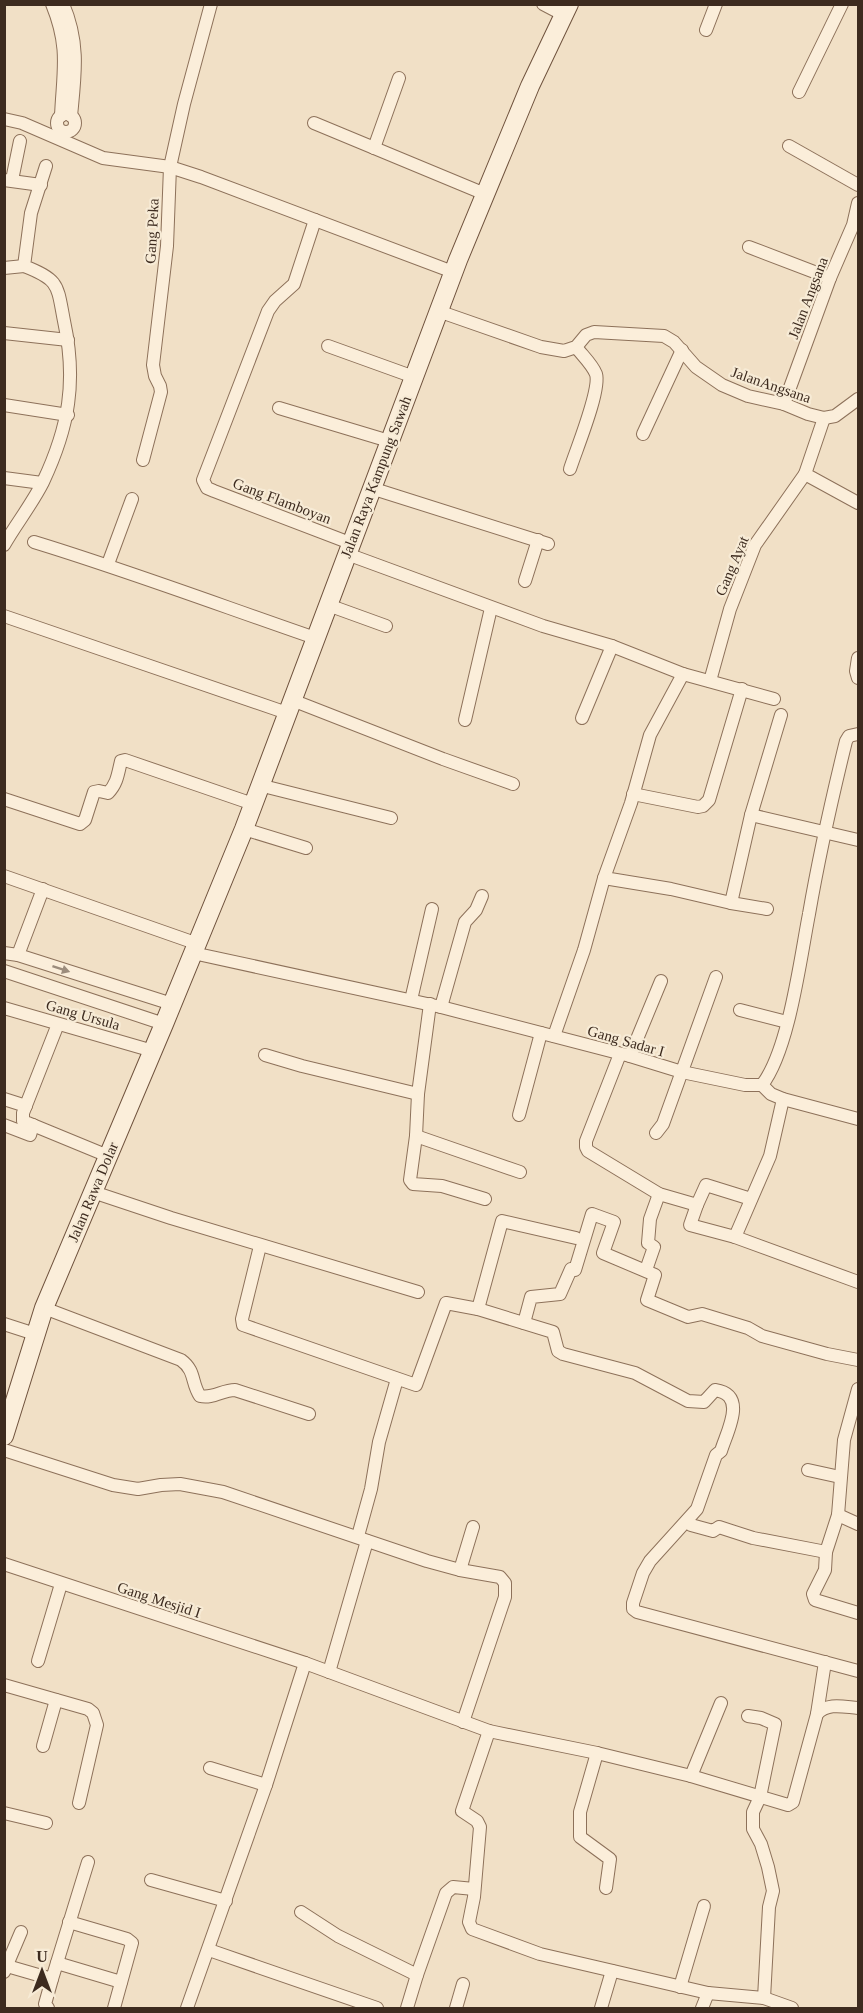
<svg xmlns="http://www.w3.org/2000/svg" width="863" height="2013" font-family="Georgia,serif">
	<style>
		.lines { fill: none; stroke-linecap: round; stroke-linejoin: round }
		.street-casing { stroke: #8d715a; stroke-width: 14 }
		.secondary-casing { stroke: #6f523d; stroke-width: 20 }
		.street { stroke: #fbeeda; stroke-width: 12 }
		.secondary { stroke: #fbeeda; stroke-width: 18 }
		.oneway { fill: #9c8c7c }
		.labels { text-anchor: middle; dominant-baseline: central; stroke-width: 4.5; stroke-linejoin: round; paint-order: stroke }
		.street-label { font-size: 15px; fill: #3d2b1f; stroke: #f7ebd6 }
	</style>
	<rect width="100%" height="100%" fill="#f1e0c6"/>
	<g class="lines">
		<defs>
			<g id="street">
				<path d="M52 4C70 48 63 71 61 116"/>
				<path d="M63 4C80 43 75 75 71 116"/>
				<path d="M543 4 564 15"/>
				<path d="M706 30 716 4"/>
				<path d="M799 92 842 4"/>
				<circle cx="66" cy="123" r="9"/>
				<path d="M4 119 22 123 103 158 170 167 201 177 453 272"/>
				<path d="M314 123 485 194"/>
				<path d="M789 146 858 185"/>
				<path d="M374 148 399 78"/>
				<path d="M4 180 41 185"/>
				<path d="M12 180 20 141"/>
				<path d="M315 220 294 284 275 301 268 311 203 480 207 488 214 491 350 543"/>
				<path d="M749 247 830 278"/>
				<path d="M4 268 24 266"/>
				<path d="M438 311 541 347 564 351 576 347 586 335 594 332 664 336 674 342 696 367 722 385 748 396 784 404 808 414 824 418 805 474 858 503"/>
				<path d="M4 333 68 340"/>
				<path d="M328 346 414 377"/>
				<path d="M784 404 830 278 853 225 858 203"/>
				<path d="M4 405 68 415"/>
				<path d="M279 408 389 441"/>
				<path d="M824 418 835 416 858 399"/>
				<path d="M643 434 682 350"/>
				<path d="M143 460 161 392 160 386 155 376 153 365 167 246 170 167 184 104 211 4"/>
				<path d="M570 469C576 450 601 390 596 374 592 364 582 355 576 347"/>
				<path d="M4 478 42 483"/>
				<path d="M371 488 548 544"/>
				<path d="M34 542C129 571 222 606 315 638"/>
				<path d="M4 545C16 524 32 504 43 482 69 427 77 381 64 321 57 285 60 280 24 266L31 213 46 166"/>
				<path d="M347 554 543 626 612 646 683 674 774 699"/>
				<path d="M108 564 132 499"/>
				<path d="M525 581 538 540"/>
				<path d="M328 605 386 626"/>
				<path d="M4 616 287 713"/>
				<path d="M858 658 856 671 858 678"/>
				<path d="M710 681 730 609 755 545 805 474"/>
				<path d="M292 700 443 759 513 784"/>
				<path d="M582 718 612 646"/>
				<path d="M465 720 491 608"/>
				<path d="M259 785 391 818"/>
				<path d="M633 794 698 807 703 806 709 800 742 689"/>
				<path d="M4 799 80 824 85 820 94 792 99 791 108 793C117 784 118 774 121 761L125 760 253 804"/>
				<path d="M751 815 858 840"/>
				<path d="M244 829 306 848"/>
				<path d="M4 876 198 944"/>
				<path d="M604 878 671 889 731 903 751 815 781 715"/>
				<path d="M731 903 767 909"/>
				<path d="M4 953 18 955 172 1004"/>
				<path d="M193 953 441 1007 630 1056 682 1072 745 1085H762C789 1050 800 960 809 914 819 856 832 798 846 741L849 736 858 734"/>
				<path d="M18 955 43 889"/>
				<path d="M4 971 164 1024"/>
				<path d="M411 1000 432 909"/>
				<path d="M430 1004 418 1094 416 1136 410 1180 413 1184 442 1186 485 1199"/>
				<path d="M441 1007 465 922 476 910 482 896"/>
				<path d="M4 1008 153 1051"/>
				<path d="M740 1010 787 1022"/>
				<path d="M58 1024 23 1113V1121L108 1156"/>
				<path d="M554 1036 584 950 604 878 631 803 650 735 683 674"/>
				<path d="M620 1054 586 1141V1147L588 1151 659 1194 697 1205 706 1185 751 1199"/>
				<path d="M265 1055 302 1066 418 1094"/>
				<path d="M630 1056 661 981"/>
				<path d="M762 1085 771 1094 783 1099 858 1119"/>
				<path d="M4 1099 26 1106"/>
				<path d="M783 1099 770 1156 735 1237 858 1282"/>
				<path d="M519 1115 541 1033"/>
				<path d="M4 1125 30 1135 33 1125"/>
				<path d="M656 1133 663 1124 716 977"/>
				<path d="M416 1136 520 1172"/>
				<path d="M93 1192 171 1218 418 1292"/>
				<path d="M697 1205 690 1225 735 1237"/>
				<path d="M260 1246 242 1319 243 1325 416 1385 446 1303 478 1309 553 1332 558 1351 563 1354 635 1373 688 1401 704 1402 715 1390C748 1395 727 1431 721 1451L716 1455 697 1509 650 1561 643 1573 633 1603V1609L637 1612 858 1671"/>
				<path d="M646 1270 654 1247 648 1243 650 1219 659 1194"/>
				<path d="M44 1308 181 1360C196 1371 191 1383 200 1396 213 1399 222 1390 235 1390L309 1414"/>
				<path d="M478 1309 502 1221 576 1238"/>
				<path d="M524 1323 531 1297 560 1294 571 1269 575 1270 592 1214 614 1222 603 1253 655 1275 647 1300 688 1317 702 1314 748 1328 762 1336 827 1354 858 1360"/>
				<path d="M4 1324 35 1334"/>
				<path d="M858 1389 844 1440 838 1515 826 1552 825 1570 813 1594 815 1600 858 1613"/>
				<path d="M4 1450 113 1485 138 1489 161 1485 180 1484 223 1492 427 1561 460 1570 500 1577 505 1583V1597L463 1722"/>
				<path d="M808 1470 840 1477"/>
				<path d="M838 1515 858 1524"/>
				<path d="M687 1521 691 1525 713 1531 719 1527 753 1538 826 1552"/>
				<path d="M358 1536 371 1489 379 1442 397 1379"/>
				<path d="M4 1564 305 1663 489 1731 597 1753 691 1776 788 1805 793 1802 817 1714C828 1702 844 1707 858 1708"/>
				<path d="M460 1570 473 1527"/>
				<path d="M38 1661 61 1584"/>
				<path d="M329 1672 367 1541"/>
				<path d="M4 1685 88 1709 93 1713 97 1725 79 1803"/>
				<path d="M817 1714 825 1662"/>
				<path d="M748 1716 761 1718 775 1724 760 1797 753 1812V1829L761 1844 768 1867 773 1891 769 1907 764 1998"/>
				<path d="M489 1731 462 1811 477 1821 480 1827 474 1897 469 1922 472 1929 540 1954 708 1993 764 1998 792 2008"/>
				<path d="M43 1746 56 1700"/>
				<path d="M597 1753 580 1812V1837L610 1859 606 1888"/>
				<path d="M210 1768 266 1785"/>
				<path d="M691 1776 721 1703"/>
				<path d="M4 1813 46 1823"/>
				<path d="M151 1880 226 1901"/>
				<path d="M301 1912 338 1936 417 1975"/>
				<path d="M69 1922 127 1939 132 1943 114 2008"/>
				<path d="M209 1950 377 2008"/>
				<path d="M57 1963 121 1982"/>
				<path d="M7 1966 52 1979 88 1862"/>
				<path d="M4 1972 21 1932"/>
				<path d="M680 1987 704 1906"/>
				<path d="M48 2008 45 2004 52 1979"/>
				<path d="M187 2008 266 1785 305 1663"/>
				<path d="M407 2008 417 1975 446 1893 453 1887 474 1889"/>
				<path d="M456 2008 463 1984"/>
				<path d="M601 2008 612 1971"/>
				<path d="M702 2008 708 1993"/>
			</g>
			<path id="secondary" d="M4 1436 44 1308 164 1024 244 829 458 260 530 86 569 4"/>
		</defs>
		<use href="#street" class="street-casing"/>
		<use href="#secondary" class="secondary-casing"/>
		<use href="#street" class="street"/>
		<use href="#secondary" class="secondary"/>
	</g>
	<defs><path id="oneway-solid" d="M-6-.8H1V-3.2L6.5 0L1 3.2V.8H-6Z" transform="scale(1.5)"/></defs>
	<use class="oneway" href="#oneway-solid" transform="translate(61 969) rotate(18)"/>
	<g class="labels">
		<g class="street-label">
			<text transform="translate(152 231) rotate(-87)">Gang Peka</text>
			<text transform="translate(808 298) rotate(-69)">Jalan Angsana</text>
			<text transform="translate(771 385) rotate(19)">JalanAngsana</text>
			<text transform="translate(376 477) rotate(-69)">Jalan Raya Kampung Sawah</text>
			<text transform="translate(282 501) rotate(21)">Gang Flamboyan</text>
			<text transform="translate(732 566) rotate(-67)">Gang Ayat</text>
			<text transform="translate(83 1015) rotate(16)">Gang Ursula</text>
			<text transform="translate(626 1041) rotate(16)">Gang Sadar I</text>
			<text transform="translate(93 1192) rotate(-67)">Jalan Rawa Dolar</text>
			<text transform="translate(159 1600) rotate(18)">Gang Mesjid I</text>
		</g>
	</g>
	<rect width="863" height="2013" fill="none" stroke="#3d2b1f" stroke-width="12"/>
	<g transform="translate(42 1971)" stroke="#f7ebd6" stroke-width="4.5" paint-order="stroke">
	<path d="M0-4.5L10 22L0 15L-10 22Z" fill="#3d2b1f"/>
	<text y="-9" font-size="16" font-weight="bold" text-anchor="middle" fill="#3d2b1f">U</text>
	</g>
</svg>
